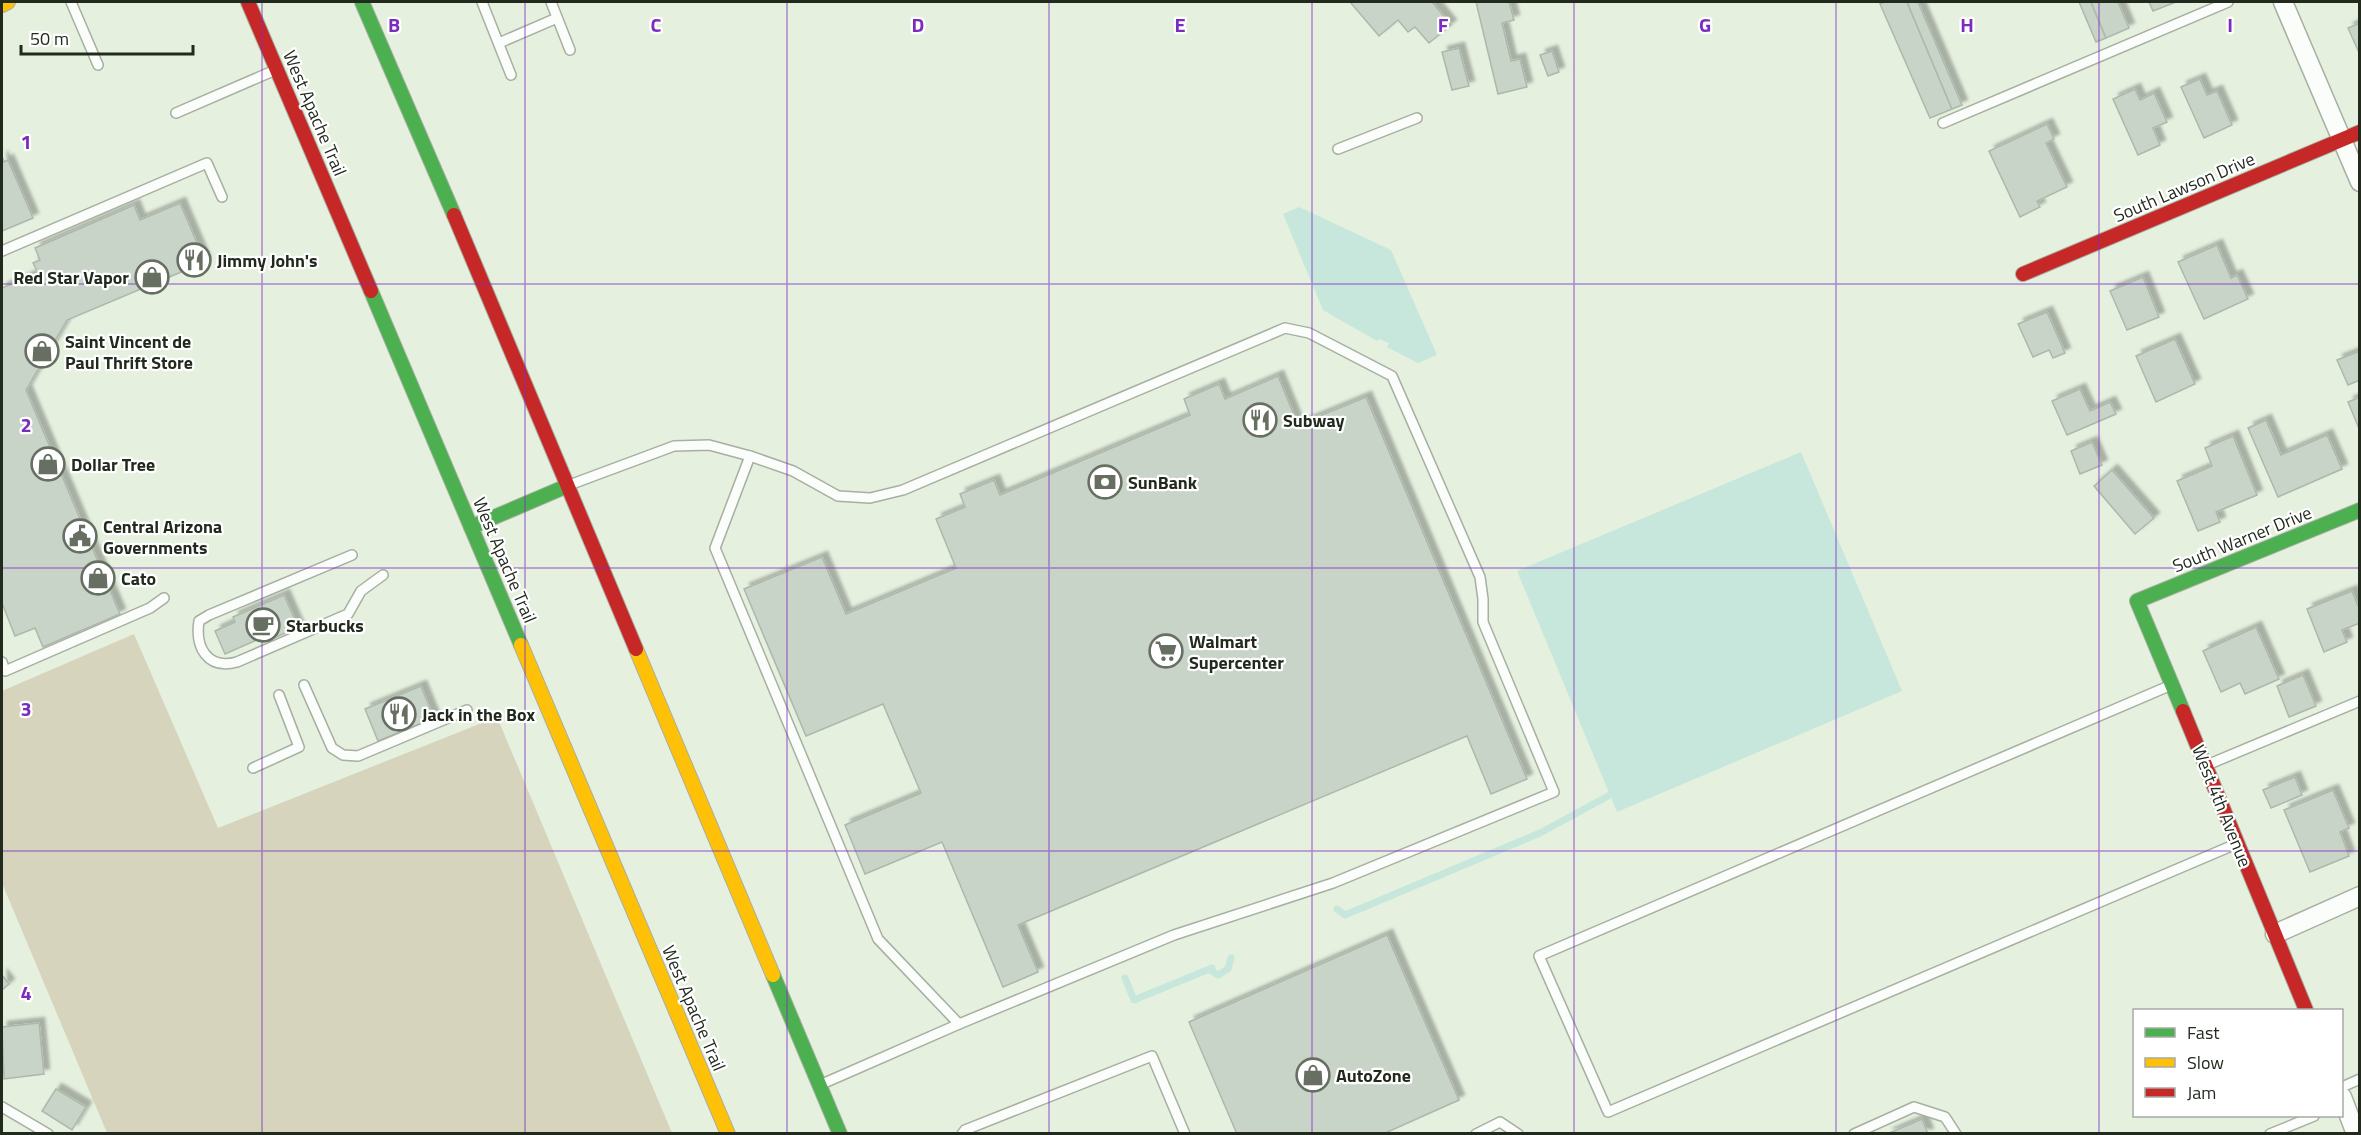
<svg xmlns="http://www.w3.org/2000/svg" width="2361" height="1135" font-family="'Titillium Web',sans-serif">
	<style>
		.green { fill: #d6d4bc }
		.water { fill: #c7e7dc }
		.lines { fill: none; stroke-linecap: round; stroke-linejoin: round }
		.stream { stroke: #c7e7dc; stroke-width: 7 }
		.building { fill: #c9d4c9; stroke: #adb8ad; stroke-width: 1.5; filter: url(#shadow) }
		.lane-casing { stroke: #a7afa2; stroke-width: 12 }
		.street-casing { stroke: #a7afa2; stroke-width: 21 }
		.fast-casing { stroke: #a7afa2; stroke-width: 16 }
		.slow-casing { stroke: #a7afa2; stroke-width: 16 }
		.jam-casing { stroke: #a7afa2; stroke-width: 16 }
		.lane { stroke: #fbfdfa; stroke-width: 9 }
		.street { stroke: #fbfdfa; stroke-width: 18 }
		.fast { stroke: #4caf50; stroke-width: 14 }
		.slow { stroke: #ffc107; stroke-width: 14 }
		.jam { stroke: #c62828; stroke-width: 14 }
		.grid { fill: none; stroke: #7b2cbf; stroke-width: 1.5; stroke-opacity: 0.55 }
		.labels { text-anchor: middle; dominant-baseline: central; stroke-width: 4.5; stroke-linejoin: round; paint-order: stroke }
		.street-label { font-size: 18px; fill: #222a1e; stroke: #fff }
		.poi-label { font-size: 18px; font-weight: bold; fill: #222a1e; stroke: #fff; text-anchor: start }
		.grid-label { font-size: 20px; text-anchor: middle; font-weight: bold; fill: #7b2cbf; stroke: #fff; stroke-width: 4.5; stroke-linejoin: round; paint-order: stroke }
	</style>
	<defs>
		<filter id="shadow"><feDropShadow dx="5.5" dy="-5.5" stdDeviation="1.5" flood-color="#0004"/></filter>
	</defs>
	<rect width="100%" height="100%" fill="#e5f0df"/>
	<path class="green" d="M134 634 218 828 497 717 672 1133H107L2 883V691Z"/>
	<g class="water">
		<path d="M1299 207 1391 250 1437 355 1418 363 1387 347 1389 343 1379 339 1377 341 1323 310 1283 214Z"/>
		<path d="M1801 452 1902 691 1617 812 1517 571Z"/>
	</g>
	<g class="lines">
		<g class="stream">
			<path d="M1337 909 1345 915 1540 833 1610 795"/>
			<path d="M1210 970 1218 975 1228 969 1231 958"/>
			<path d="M1125 978 1134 1000 1212 968"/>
		</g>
	</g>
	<g class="building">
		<path d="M1350 2H1435L1433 3 1451 25 1429 43 1415 27 1408 32 1398 20 1379 36Z"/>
		<path d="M1476 2H1509L1514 20 1502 23 1511 61 1520 59 1527 87 1498 94Z"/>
		<path d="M1885 2H1907L1952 109 1930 118 1880 4Z"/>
		<path d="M1907 2H1918L1962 105 1952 109Z"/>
		<path d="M2079 2H2091L2106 38 2096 42Z"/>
		<path d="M2091 2H2118L2129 28 2106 38Z"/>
		<path d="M2149 2H2176L2153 11Z"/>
		<path d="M2360 23V55L2348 28Z"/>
		<path d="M1459 48 1469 86 1452 90 1442 52Z"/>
		<path d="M1552 51 1559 72 1548 76 1540 55Z"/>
		<path d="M2200 79 2207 95 2217 91 2232 125 2204 138 2181 87Z"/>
		<path d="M2135 89 2140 100 2154 93 2167 122 2153 128 2160 145 2138 155 2113 99Z"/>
		<path d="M2047 124 2054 139 2046 143 2067 187 2037 201 2040 207 2020 217 1989 151Z"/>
		<path d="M2 156 4 162 8 160 33 218 2 231Z"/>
		<path d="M180 203 205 262 67 320 26 390 120 614 43 647 35 628 15 636 2 603V288L38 273 33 263 40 260 35 248 134 205 140 220Z"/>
		<path d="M2217 245 2231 278 2237 275 2248 299 2204 319 2178 262Z"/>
		<path d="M2143 277 2159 317 2127 330 2110 291Z"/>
		<path d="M2047 312 2065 353 2053 358 2049 350 2033 357 2018 324Z"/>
		<path d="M2175 339 2195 384 2156 402 2136 356Z"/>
		<path d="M2360 351V380L2348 385 2337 360Z"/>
		<path d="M1278 376 1298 425 1366 397 1527 779 1491 794 1467 736 1018 925 1038 972 1003 987 942 842 865 874 845 825 921 793 883 704 806 736 744 589 822 557 846 614 956 568 936 519 965 507 960 494 994 480 1000 495 1190 415 1184 399 1219 384 1225 399Z"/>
		<path d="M2080 389 2090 411 2110 402 2116 414 2067 435 2052 401Z"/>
		<path d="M2360 397V431L2348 402Z"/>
		<path d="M2266 420 2281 455 2327 435 2342 469 2278 497 2248 428Z"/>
		<path d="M2233 436 2257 495 2216 512 2220 522 2198 531 2177 481 2212 466 2205 448Z"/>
		<path d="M2092 442 2102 465 2080 474 2071 451Z"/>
		<path d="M2112 470 2154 518 2135 534 2094 486Z"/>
		<path d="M2352 591 2360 611V623L2342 630 2347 642 2324 652 2307 609Z"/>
		<path d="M284 595 298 627 270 640 268 635 225 654 215 631 235 622 233 617Z"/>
		<path d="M2256 627 2279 679 2245 694 2240 683 2221 692 2203 651Z"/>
		<path d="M2303 675 2316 706 2289 717 2277 686Z"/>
		<path d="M421 686 434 718 378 741 365 709Z"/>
		<path d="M2295 777 2302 795 2271 808 2263 790Z"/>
		<path d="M2333 790 2349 828 2340 832 2349 856 2310 872 2284 810Z"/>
		<path d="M1387 935 1459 1100 1383 1134H1237L1189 1022Z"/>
		<path d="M2 975 9 984 2 990Z"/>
		<path d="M39 1023 44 1074 4 1079 2 1027Z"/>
		<path d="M56 1089 86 1107 72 1130 42 1111Z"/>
		<path d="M1922 1119 1928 1134H1887Z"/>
	</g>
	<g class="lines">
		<defs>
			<g id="lane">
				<path d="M71 2 98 65"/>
				<path d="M482 2 511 75"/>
				<path d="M551 2 570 50"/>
				<path d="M499 43 557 18"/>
				<path d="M176 113 273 71"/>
				<path d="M1943 123 2228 2"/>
				<path d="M1338 149 1417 118"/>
				<path d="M2 251 207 163 222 197"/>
				<path d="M750 456 715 548 878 939 959 1024"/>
				<path d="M572 484 674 446 709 445 750 456 793 471 838 496 870 498 903 490 1285 328 1309 333 1392 376 1480 577 1483 599V622L1554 792 1333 883 1174 935 959 1024 822 1084"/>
				<path d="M352 555 209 615 199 621C195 647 207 670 237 662L348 614 361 591 383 575"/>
				<path d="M2 662 5 671 150 608 164 598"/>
				<path d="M304 685 332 748 343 755 358 756 467 710"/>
				<path d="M2169 686 1539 956 1608 1112 2236 844"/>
				<path d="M2207 765 2360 701"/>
				<path d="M253 768 299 747 279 695"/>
				<path d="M2342 1087 2360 1079"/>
				<path d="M2 1107 48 1134"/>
				<path d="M962 1134 965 1130 1152 1056 1185 1134"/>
				<path d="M1476 1134 1500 1122 1518 1134"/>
				<path d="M1854 1134 1914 1107 1945 1117 1956 1134"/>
				<path d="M2270 1134 2314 1116"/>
			</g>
			<g id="street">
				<path d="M2283 2 2360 182"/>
				<path d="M2275 934 2360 896"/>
				<path d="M2342 1097 2356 1134"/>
			</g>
			<g id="fast">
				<path d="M362 2 454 215"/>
				<path d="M371 291 521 645"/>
				<path d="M471 527 567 486"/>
				<path d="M2183 711 2137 601 2360 510"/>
				<path d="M773 975 840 1134"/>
			</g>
			<g id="slow">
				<path d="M2 5 8 2"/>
				<path d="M521 645 728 1134"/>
				<path d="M636 649 773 975"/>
			</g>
			<g id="jam">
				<path d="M248 2 371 291"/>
				<path d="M454 215 636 649"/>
				<path d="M2023 274 2360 132"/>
				<path d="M2183 711 2306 1010"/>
			</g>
		</defs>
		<use href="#lane" class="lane-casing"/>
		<use href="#street" class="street-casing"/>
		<use href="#fast" class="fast-casing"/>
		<use href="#slow" class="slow-casing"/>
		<use href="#jam" class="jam-casing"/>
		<use href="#lane" class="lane"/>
		<use href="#street" class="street"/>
		<use href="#fast" class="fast"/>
		<use href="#slow" class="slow"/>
		<use href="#jam" class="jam"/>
	</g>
	<path class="grid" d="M262 2V1134M525 2V1134M787 2V1134M1049 2V1134M1312 2V1134M1574 2V1134M1836 2V1134M2099 2V1134M2 284H2360M2 568H2360M2 851H2360"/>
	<defs>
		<symbol id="restaurant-ring" viewBox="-11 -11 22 22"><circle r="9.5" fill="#fff" stroke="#666f62" stroke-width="1.5"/><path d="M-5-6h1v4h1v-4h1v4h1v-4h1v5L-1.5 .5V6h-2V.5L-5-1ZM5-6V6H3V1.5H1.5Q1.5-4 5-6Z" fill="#666f62"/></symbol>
		<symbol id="shop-ring" viewBox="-11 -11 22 22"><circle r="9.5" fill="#fff" stroke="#666f62" stroke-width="1.5"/><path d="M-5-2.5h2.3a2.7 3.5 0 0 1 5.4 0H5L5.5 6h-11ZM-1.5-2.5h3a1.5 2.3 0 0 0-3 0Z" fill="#666f62"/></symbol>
		<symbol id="bank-ring" viewBox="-11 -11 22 22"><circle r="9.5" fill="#fff" stroke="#666f62" stroke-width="1.5"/><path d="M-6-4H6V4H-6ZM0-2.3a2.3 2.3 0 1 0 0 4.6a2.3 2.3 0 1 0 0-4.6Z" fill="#666f62"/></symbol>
		<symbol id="civic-ring" viewBox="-11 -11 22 22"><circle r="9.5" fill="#fff" stroke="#666f62" stroke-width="1.5"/><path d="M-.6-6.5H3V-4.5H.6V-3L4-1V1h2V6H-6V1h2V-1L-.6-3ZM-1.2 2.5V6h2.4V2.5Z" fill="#666f62"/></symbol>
		<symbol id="cafe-ring" viewBox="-11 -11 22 22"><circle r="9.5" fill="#fff" stroke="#666f62" stroke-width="1.5"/><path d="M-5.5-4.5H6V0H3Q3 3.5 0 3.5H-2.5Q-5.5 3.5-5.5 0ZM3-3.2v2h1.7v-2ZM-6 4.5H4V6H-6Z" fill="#666f62"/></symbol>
		<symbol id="supermarket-ring" viewBox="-11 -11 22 22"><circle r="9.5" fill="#fff" stroke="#666f62" stroke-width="1.5"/><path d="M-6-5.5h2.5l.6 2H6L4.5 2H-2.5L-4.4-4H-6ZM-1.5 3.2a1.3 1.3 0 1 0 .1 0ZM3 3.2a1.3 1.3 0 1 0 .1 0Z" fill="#666f62"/></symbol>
	</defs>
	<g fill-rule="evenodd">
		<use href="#restaurant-ring" x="175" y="241" width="38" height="38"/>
		<use href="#shop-ring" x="133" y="258" width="38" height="38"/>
		<use href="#shop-ring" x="23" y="332" width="38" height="38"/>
		<use href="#restaurant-ring" x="1241" y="401" width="38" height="38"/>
		<use href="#shop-ring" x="29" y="445" width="38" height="38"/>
		<use href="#bank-ring" x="1086" y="463" width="38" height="38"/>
		<use href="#civic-ring" x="61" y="517" width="38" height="38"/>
		<use href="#shop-ring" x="79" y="559" width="38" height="38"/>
		<use href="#cafe-ring" x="244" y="606" width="38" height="38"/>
		<use href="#supermarket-ring" x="1147" y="632" width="38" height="38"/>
		<use href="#restaurant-ring" x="380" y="695" width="38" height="38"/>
		<use href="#shop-ring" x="1294" y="1056" width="38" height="38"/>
	</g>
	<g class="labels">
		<g class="street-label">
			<text transform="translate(315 113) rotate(67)">West Apache Trail</text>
			<text transform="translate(2184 187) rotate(-23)">South Lawson Drive</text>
			<text transform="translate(2242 539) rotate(-22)">South Warner Drive</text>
			<text transform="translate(505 560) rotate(67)">West Apache Trail</text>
			<text transform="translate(2222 806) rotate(68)">West 4th Avenue</text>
			<text transform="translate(694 1008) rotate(67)">West Apache Trail</text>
		</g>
		<g class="poi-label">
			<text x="217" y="260">Jimmy John's</text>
			<text x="129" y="277" text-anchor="end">Red Star Vapor</text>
			<text x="65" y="341">Saint Vincent de<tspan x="65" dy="21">Paul Thrift Store</tspan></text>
			<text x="1283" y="420">Subway</text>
			<text x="71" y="464">Dollar Tree</text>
			<text x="1128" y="482">SunBank</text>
			<text x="103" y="526">Central Arizona<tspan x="103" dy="21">Governments</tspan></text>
			<text x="121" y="578">Cato</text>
			<text x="286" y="625">Starbucks</text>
			<text x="1189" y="641">Walmart<tspan x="1189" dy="21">Supercenter</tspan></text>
			<text x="422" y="714">Jack in the Box</text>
			<text x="1336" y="1075">AutoZone</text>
		</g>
	</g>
	<g class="grid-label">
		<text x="394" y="32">B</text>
		<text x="656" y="32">C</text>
		<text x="918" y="32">D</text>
		<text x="1180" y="32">E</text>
		<text x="1443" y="32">F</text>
		<text x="1705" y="32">G</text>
		<text x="1967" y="32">H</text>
		<text x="2230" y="32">I</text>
		<text x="26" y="149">1</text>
		<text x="26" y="432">2</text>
		<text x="26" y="716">3</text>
		<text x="26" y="1000">4</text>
	</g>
	<rect width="2361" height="1135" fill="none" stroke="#222a1e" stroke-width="6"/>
	<rect x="2133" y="1009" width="210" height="108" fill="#ffffff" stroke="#a7aaa5" stroke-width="1.5"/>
	<rect x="2145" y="1028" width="30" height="9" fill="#4caf50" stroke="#a7aaa5" stroke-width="1.5"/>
	<text x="2187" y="1039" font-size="18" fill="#222a1e">Fast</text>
	<rect x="2145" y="1058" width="30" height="9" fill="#ffc107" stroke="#a7aaa5" stroke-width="1.5"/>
	<text x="2187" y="1069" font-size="18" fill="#222a1e">Slow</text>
	<rect x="2145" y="1088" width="30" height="9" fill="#c62828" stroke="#a7aaa5" stroke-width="1.5"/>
	<text x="2187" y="1099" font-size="18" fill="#222a1e">Jam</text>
	<path d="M21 45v9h172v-9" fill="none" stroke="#222a1e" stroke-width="3"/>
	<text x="30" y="45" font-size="18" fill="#222a1e" stroke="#ffffff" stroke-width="4.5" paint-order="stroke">50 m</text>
</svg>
